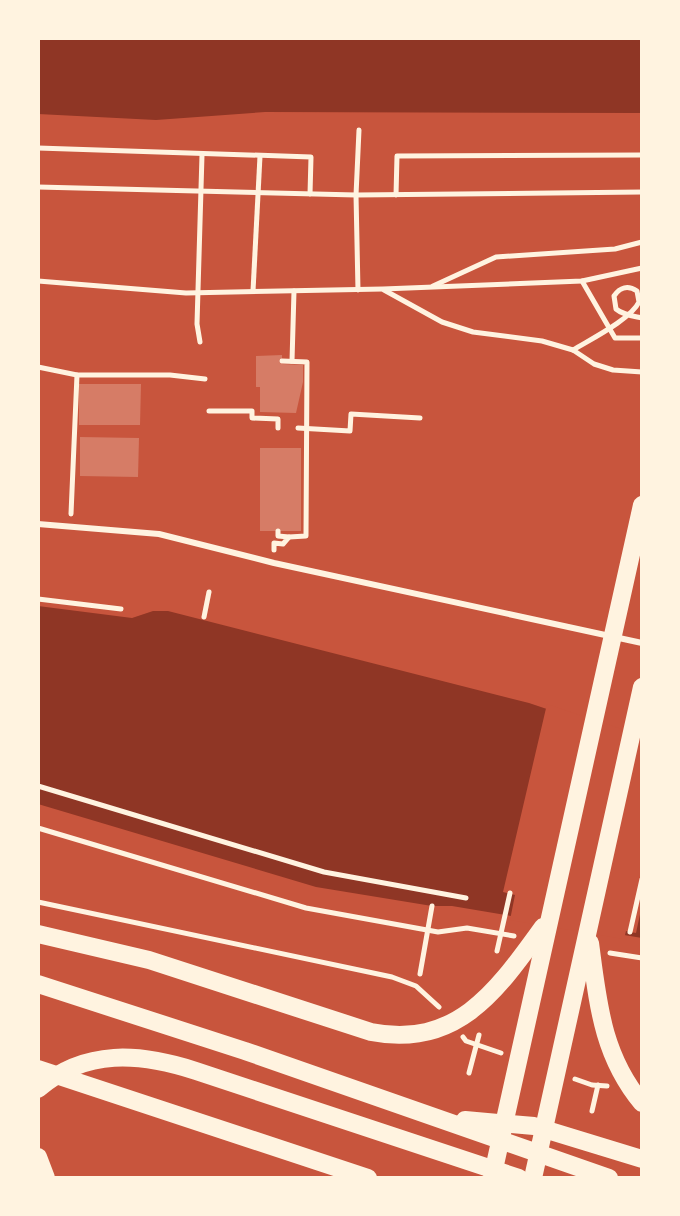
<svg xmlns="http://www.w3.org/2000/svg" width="680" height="1216" font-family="'Crimson Pro',serif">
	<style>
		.water { fill: #8f3625 }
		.pier { fill: #c8553d }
		.building { fill: #d67c66 }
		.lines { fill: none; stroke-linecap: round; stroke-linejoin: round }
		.path { stroke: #fff3e0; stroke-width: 5 }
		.service { stroke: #fff3e0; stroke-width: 6 }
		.primary { stroke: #fff3e0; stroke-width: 18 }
	</style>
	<rect width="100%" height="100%" fill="#c8553d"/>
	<g class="water">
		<path d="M38 38H642V113L265 112 156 120 38 114Z"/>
		<path d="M38 606 132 618 153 611H168L529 703 642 741V938L452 906H432L316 887 38 804Z"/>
	</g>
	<path class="pier" d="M547 704 642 736V905L636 933 626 931 624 939 510 920 515 895 503 892Z"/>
	<g class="building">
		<path d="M282 355V364L303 365V382L296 413 260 412V387H256V356Z"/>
		<path d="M79 384H141L140 425H79Z"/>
		<path d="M80 437 139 438 138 477 80 476Z"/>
		<rect x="260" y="448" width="41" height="83"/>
	</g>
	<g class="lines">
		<g class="path">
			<path d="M38 148 311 157 310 194"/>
			<path d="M38 187 356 195 642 192"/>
			<path d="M396 195 397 156 642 155"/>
			<path d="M38 281 186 293 383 289 582 281 642 268"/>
			<path d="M582 281 615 338H642"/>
			<path d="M433 286 496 257 615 249 642 242"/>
			<path d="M358 290 356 195 359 130"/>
			<path d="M384 290 442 322 473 332 542 341 573 350 594 364 613 370 642 372"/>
			<path d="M253 291 260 156"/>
			<path d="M200 342 197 324 202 155"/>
			<path d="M573 350C591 339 631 319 639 302L637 291C628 285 620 287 614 296L616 309C623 315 633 316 642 318"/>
			<path d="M282 361 307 362 306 536 289 537"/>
			<path d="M292 361 294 291"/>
			<path d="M38 367 77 375H170L205 379"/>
			<path d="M209 411H252V418L278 419V428"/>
			<path d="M298 428 350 431 351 414 420 418"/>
			<path d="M71 514 77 375"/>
			<path d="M274 550V543L283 544 289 537 278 536V531"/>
			<path d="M38 599 121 609"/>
			<path d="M204 617 209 592"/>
			<path d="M38 786 324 872 466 898"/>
			<path d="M38 828 306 908 438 932 467 928 514 936"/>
			<path d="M38 902 392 977 416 986 439 1007"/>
			<path d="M630 932 642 879"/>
			<path d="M497 951 510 893"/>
			<path d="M610 953 642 958"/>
			<path d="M420 974 432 906"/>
			<path d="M463 1037 466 1041 501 1053"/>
			<path d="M469 1073 479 1035"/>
			<path d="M575 1079 592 1085 607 1086"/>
			<path d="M592 1111 598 1085"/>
		</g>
		<path class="service" d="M38 524 159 534 274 563 642 643"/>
		<g class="primary">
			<path d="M38 934 149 960 371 1032C458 1049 498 989 543 927"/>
			<path d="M590 943C598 1003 602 1055 642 1103"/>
			<path d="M38 984 245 1051 609 1178"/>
			<path d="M38 1069 368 1178"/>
			<path d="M38 1089C86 1048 140 1053 196 1071L519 1178"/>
			<path d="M465 1120 534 1126 642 1159"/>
			<path d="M38 1157 46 1178"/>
			<path d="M492 1178 642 505"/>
			<path d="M533 1178 642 687"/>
		</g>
	</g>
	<rect width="680" height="1216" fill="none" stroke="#fff3e0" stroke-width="80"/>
</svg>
